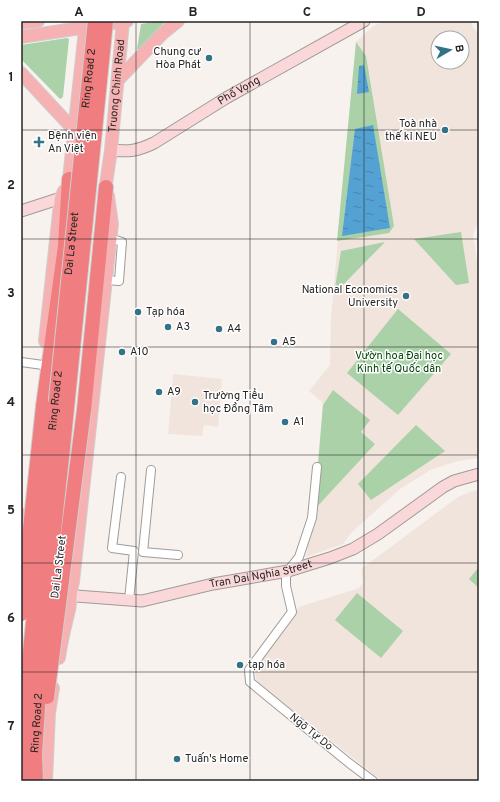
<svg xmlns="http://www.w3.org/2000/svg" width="500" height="802" font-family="Overpass,sans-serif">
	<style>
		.built { fill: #f1e4dc; fill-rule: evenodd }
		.green { fill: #aad1a8 }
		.water { fill: url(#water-ripples) }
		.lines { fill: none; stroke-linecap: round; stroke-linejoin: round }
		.street-casing { stroke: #a09b97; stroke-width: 10 }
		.secondary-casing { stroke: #a09b97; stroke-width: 13 }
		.primary-casing { stroke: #cfcfcf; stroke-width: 14 }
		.highway-casing { stroke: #cfcfcf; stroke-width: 16 }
		.street { stroke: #fff; stroke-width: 8 }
		.secondary { stroke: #fad8d9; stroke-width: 11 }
		.primary { stroke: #f6b1b2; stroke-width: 12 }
		.highway { stroke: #f07d7f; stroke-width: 14 }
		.highway-bridge-casing { stroke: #cfcfcf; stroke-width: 16; stroke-linecap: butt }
		.highway-bridge { stroke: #f07d7f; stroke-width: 14 }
		.grid { fill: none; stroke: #272524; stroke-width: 1; stroke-opacity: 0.55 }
		.poi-dot { fill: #347288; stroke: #fff; stroke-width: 1.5 }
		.labels { text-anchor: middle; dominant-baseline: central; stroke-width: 3; stroke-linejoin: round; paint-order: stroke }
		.poi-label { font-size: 11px; fill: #272524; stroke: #fff; text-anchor: start }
		.street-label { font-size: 11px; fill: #272524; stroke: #fff }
		.park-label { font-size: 11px; fill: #004306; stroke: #fff }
		.neatline { fill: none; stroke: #272524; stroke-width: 1.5 }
		.grid-label { font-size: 13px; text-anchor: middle; font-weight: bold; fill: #272524 }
	</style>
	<defs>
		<pattern id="water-ripples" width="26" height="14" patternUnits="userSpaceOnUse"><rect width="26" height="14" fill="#54a2d3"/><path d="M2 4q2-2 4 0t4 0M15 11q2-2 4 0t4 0" fill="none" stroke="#4684ab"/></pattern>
	</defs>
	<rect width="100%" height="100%" fill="#f8f2ef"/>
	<g class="built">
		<path d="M383 21H471L473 28 479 33V226L476 227 473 234 479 274V458L459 461 432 469 400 489 352 532 343 544 306 557 314 510 323 405 321 401 309 391 330 365 331 317 356 42 372 27ZM438 38H462V62H438Z"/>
		<path d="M173 374 222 379 218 427 204 425 202 436 168 434Z"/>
		<path d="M475 490H479V781H382L257 682 255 671 299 607 359 588 363 583 361 569 458 497Z"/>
	</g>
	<g class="green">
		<path d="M160 21H166L139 49H137L141 24Z"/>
		<path d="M67 38 69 39 63 97 60 99 21 59V45Z"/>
		<path d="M356 42 366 56 394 226 389 233 337 241Z"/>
		<path d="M461 232 469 283 456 285 414 239Z"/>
		<path d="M385 242 334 294 341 251Z"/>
		<path d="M398 309 451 354 398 415 347 373Z"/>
		<path d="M333 390 370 420 361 432 375 444 314 510 323 405Z"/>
		<path d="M416 425 445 451 371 500 358 484Z"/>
		<path d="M479 567V588L469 579Z"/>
		<path d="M357 593 403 631 381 658 335 620Z"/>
	</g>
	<g class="water">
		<path d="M364 65 369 92 357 94 359 66Z"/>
		<path d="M373 125 390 228 342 236 355 129Z"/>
	</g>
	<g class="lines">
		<defs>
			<g id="street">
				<path d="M106 280 119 281 122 242 110 238"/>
				<path d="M21 362 43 365"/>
				<path d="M317 467 312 518 299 557 288 571 286 577V586L292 612 249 670 250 682 349 763 373 781"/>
				<path d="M151 470 143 552 178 555"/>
				<path d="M121 477 112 548 134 551 129 600"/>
			</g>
			<g id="secondary">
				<path id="s1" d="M111 150C129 152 137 151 154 143L226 98 364 21"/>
				<path d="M21 211 61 198"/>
				<path id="s2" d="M63 595 142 601 213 584 288 571 330 558 353 549 378 534 443 487 454 481 479 474"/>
			</g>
			<g id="primary">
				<path d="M21 23 38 21"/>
				<path d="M21 37 127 21"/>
				<path d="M21 73 74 130"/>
				<path d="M118 80 163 33 178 21"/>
				<path d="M70 187 69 179 86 21"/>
				<path id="s3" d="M104 197 111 150 123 21"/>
				<path d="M45 341 59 213 61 198 64 191"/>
				<path d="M21 543 25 515"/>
				<path d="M59 658C61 642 65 626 69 610 71 601 70 591 73 582L112 224 108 196"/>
				<path d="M46 781 49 713 53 688"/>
			</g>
			<g id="highway">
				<path d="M43 406 65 246 69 179"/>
				<path d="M84 410 106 187"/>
			</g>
		</defs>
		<use href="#street" class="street-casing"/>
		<use href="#secondary" class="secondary-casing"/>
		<use href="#primary" class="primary-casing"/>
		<use href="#highway" class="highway-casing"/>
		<use href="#street" class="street"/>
		<use href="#secondary" class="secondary"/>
		<use href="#primary" class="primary"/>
		<use href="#highway" class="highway"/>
		<defs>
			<g id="highway-bridge">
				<path d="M21 614 43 406"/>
				<path d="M47 697 84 410"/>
				<path id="s4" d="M22 781 27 680 32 632 95 21"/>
				<path id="s5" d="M36 781 35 754 43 630 63 448 106 21"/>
			</g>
		</defs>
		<use href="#highway-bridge" class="highway-bridge-casing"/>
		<use href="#highway-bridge" class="highway-bridge"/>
	</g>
	<path class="grid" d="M136 21V781M250 21V781M364 21V781M21 130H479M21 239H479M21 347H479M21 455H479M21 563H479M21 672H479"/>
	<g class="poi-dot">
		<circle cx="209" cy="58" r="4"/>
		<circle cx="445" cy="130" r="4"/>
		<path d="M37 136h4v4h4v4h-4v4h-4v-4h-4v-4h4z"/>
		<circle cx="406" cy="296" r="4"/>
		<circle cx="138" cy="312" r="4"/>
		<circle cx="168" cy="327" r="4"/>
		<circle cx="219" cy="329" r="4"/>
		<circle cx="274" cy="342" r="4"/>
		<circle cx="122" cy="352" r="4"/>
		<circle cx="159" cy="392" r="4"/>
		<circle cx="195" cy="402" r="4"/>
		<circle cx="285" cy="422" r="4"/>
		<circle cx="240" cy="665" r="4"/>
		<circle cx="177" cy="759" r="4"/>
	</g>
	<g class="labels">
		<g class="poi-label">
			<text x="201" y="52" text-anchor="end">Chung cư<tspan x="201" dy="13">Hòa Phát</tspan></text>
			<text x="437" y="124" text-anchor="end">Toà nhà<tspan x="437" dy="13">thế kỉ NEU</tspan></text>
			<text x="48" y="136">Bệnh viện<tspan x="48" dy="13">An Việt</tspan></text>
			<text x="398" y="290" text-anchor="end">National Economics<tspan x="398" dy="13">University</tspan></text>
			<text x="146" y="312">Tạp hóa</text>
			<text x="176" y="327">A3</text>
			<text x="227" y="329">A4</text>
			<text x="282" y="342">A5</text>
			<text x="130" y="352">A10</text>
			<text x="167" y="392">A9</text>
			<text x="203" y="396">Trường Tiểu<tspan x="203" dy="13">học Đồng Tâm</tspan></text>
			<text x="293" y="422">A1</text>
			<text x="248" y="665">tạp hóa</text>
			<text x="185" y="759">Tuấn's Home</text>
		</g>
		<g class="street-label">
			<text stroke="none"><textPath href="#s4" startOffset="706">Ring Road 2</textPath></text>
			<text stroke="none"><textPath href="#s3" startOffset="112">Truong Chinh Road</textPath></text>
			<text stroke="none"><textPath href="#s1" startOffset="144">Phố Vọng</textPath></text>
			<text stroke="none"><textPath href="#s4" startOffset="540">Dai La Street</textPath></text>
			<text stroke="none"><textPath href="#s4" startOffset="382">Ring Road 2</textPath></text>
			<text transform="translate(59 567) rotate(-83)">Dai La Street</text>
			<text stroke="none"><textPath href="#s2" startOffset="201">Tran Dai Nghia Street</textPath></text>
			<text stroke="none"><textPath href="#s5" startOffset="58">Ring Road 2</textPath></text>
			<text transform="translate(311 732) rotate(39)">Ngõ Tự Do</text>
		</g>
		<g class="park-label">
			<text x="399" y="356">Vườn hoa Đại học<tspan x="399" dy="13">Kinh tế Quốc dân</tspan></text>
		</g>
	</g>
	<rect width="500" height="802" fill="none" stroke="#ffffff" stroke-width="44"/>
	<g transform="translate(450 50) rotate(81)"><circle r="19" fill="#ffffff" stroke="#a9a8a7"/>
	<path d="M0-3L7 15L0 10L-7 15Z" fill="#347288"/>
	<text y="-6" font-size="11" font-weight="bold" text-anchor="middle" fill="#272524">B</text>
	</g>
	<rect x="22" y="22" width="456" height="758" class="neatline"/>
	<g class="grid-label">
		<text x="79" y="16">A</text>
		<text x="193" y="16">B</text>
		<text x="307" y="16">C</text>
		<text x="421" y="16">D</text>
		<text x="11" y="81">1</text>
		<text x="11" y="189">2</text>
		<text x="11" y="297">3</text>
		<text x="11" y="406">4</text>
		<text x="11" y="514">5</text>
		<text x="11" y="622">6</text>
		<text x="11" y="730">7</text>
	</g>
</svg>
